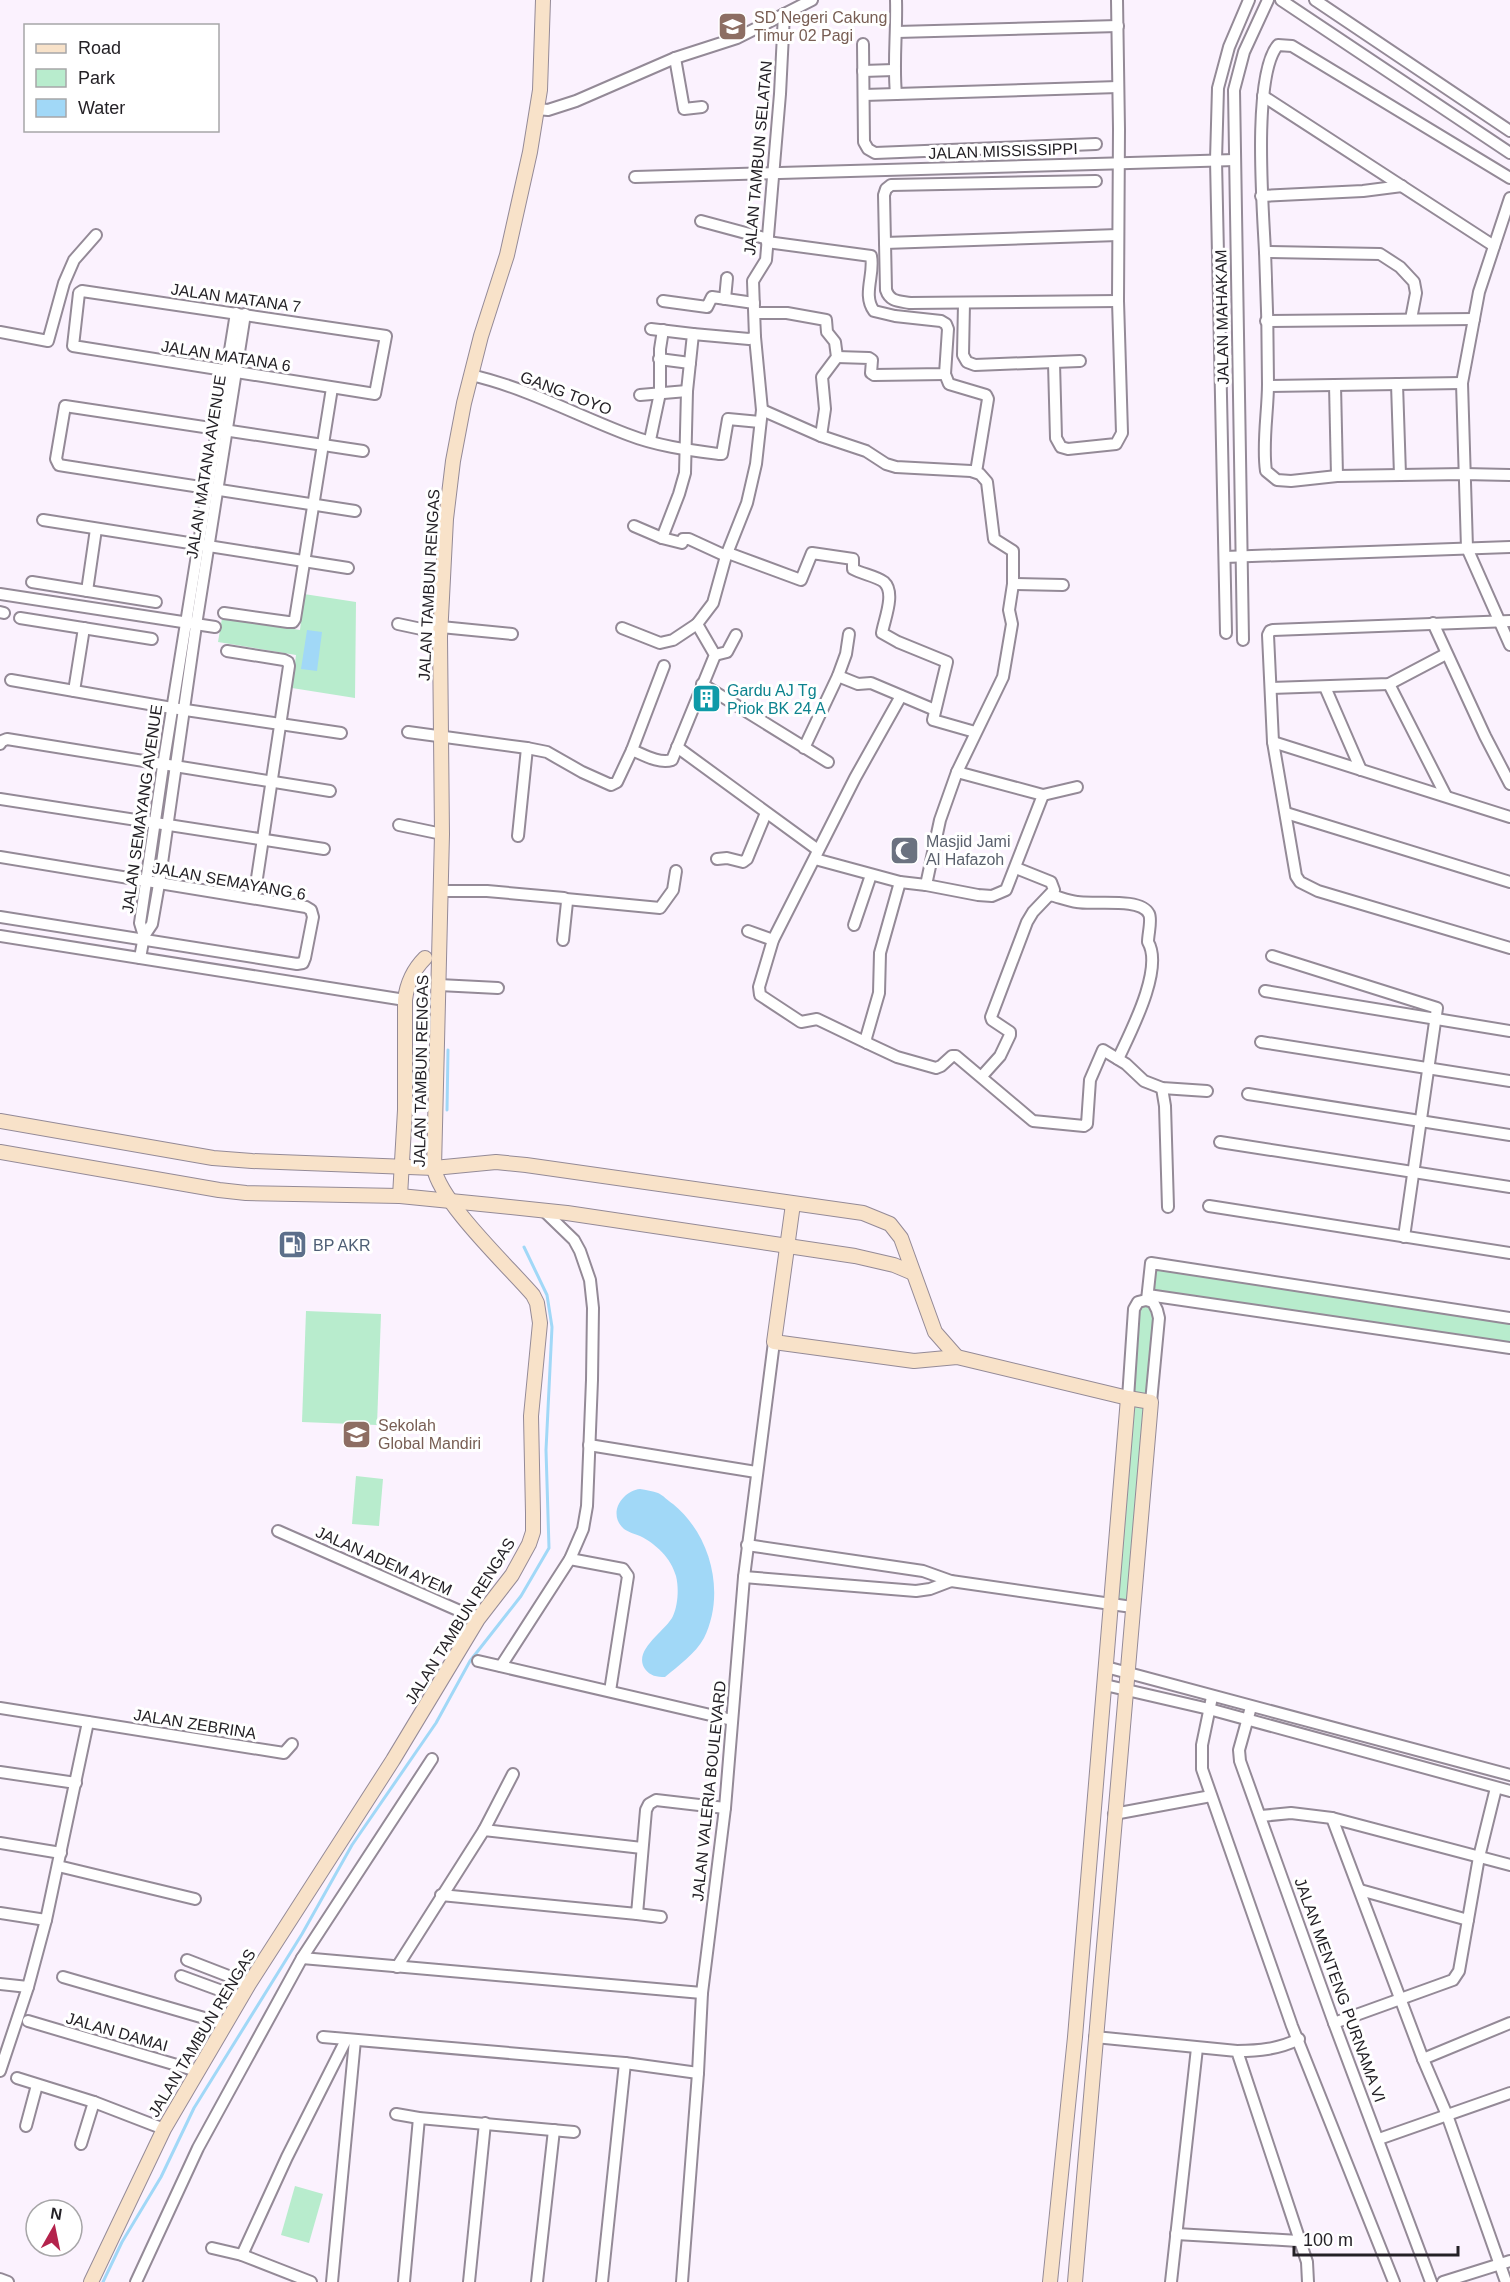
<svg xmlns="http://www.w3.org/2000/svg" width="1510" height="2282" font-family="Arial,sans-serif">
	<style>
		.green { fill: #b8eccd }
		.water { fill: #a1d8f7 }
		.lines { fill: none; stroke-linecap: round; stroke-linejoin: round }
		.stream { stroke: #a1d8f7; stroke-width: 3 }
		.street-casing { stroke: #948a97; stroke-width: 14 }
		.secondary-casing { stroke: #948a97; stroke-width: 16 }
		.street { stroke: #fff; stroke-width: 10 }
		.secondary { stroke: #f8e2c9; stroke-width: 14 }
		.labels { text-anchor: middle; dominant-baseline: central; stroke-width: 6; stroke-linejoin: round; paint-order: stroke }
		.education-label { font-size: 16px; fill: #785e54; stroke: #fff; text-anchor: start }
		.street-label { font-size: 16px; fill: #242126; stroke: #fff }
		.culture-label { font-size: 16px; fill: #0d838f; stroke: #fff; text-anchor: start }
		.worship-label { font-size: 16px; fill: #5b616d; stroke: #fff; text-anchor: start }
		.service-label { font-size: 16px; fill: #4e5e75; stroke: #fff; text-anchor: start }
	</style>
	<rect width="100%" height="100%" fill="#fbf2fe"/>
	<g class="green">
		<path d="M304 594 356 602 355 698 292 688 296 655 218 642 222 618 300 630Z"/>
		<path d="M1151 1263 1510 1318V1348L1148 1295Z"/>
		<path d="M1138 1302 1157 1310 1132 1607 1112 1605Z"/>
		<path d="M306 1311 381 1314 377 1425 302 1422Z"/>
		<path d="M356 1476 383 1479 379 1526 352 1524Z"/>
		<path d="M295 2186 323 2194 309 2243 281 2235Z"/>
	</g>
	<g class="water">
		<path d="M307 630 322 632 317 671 301 669Z"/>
		<path d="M640 1489C646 1490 653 1491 658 1493 663 1495 668 1501 673 1504 711 1535 726 1593 704 1638 696 1653 678 1666 665 1677 657 1677 650 1676 645 1669 632 1650 666 1631 673 1616 678 1605 679 1588 676 1576 671 1558 656 1544 640 1536 635 1534 628 1532 624 1529 607 1514 622 1491 640 1489Z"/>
	</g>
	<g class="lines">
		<g class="stream">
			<path d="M447 1110 448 1050"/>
			<path d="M103 2282 122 2242 161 2177 194 2108 302 1934 352 1845 436 1723 470 1661 521 1596 549 1548 546 1450 552 1327 547 1295 524 1247"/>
		</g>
		<defs>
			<g id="street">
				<path d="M1281 0 1510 153"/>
				<path d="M1315 0 1510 131"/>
				<path d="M897 32 1118 26"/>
				<path d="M863 44 864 142 868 149 875 153 1096 144"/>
				<path d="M675 58 684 109 702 107"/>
				<path d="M863 71 894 70"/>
				<path d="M896 94C893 63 897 32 896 0"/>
				<path d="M864 95 1118 87"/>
				<path d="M1263 96 1494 246"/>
				<path d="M537 109 548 110 576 101 675 58 737 38 812 0"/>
				<path d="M635 177 1235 160"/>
				<path d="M1510 178 1292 46 1278 45C1252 75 1263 209 1265 252 1267 296 1268 340 1268 384 1268 412 1262 443 1266 471L1277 480 1291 481 1337 476 1464 474 1510 475"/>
				<path d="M1096 181 891 185 886 189 884 195 886 290C890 302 899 301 910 303L1118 301"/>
				<path d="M1261 196 1363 191 1402 186"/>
				<path d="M1510 198 1479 292 1462 383 1467 548 1510 645"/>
				<path d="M701 221 768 239"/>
				<path d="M767 242 871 256C875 274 862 295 874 311L895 316 941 321 946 324 948 329 945 374 874 375 871 373 872 360 869 358 837 357"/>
				<path d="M885 243 1118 235"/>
				<path d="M1265 252 1380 254 1400 267 1414 282 1416 293 1411 319"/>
				<path d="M82 291 386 336 375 394 73 346 79 293Z"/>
				<path d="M725 299 727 278"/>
				<path d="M663 301 707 307 712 297 754 303"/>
				<path d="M964 303 963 355 967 362 975 365 1080 361"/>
				<path d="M755 313H787L826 320 827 332 835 342 837 357 822 377 825 409 821 436"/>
				<path d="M1266 321 1474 319"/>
				<path d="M0 332 48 341 64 283 74 260 96 235"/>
				<path d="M693 334 749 339 755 337"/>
				<path d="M659 359 690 363"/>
				<path d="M1054 363 1056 438 1061 447 1068 449 1116 444 1122 433 1118 301 1119 129 1117 0"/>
				<path d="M945 374 949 384 986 395 988 399 976 472"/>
				<path d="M471 375C527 388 576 415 629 435 657 446 689 450 719 454H722L728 419 760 422"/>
				<path d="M1397 384 1400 475"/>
				<path d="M1335 385 1337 476"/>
				<path d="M1268 386 1462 383"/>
				<path d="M640 395 687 391"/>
				<path d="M762 410 821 436 866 451 886 464 896 467 971 471 980 474 987 482 994 539 1013 551V584L1009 610 1012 624 1003 677 957 772 940 820 926 885"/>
				<path d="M650 440 660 393V349L663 330"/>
				<path d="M355 511 65 466 59 465 56 459 65 406 363 451"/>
				<path d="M43 520 348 568"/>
				<path d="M634 526 662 538 679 494 685 473 687 391 693 334 651 329"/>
				<path d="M662 538 682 543 683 539H689L726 556"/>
				<path d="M728 553 801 580 812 553 853 559V569C862 574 876 576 884 582 896 593 884 620 882 633L898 642 947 662 933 720 975 732"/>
				<path d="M1225 557 1510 547"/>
				<path d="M32 582 156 602"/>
				<path d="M1013 584 1063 585"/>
				<path d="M87 591 96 529"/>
				<path d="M0 594 215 627"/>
				<path d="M0 612 4 613"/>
				<path d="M224 613 288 622H293L295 619 332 388"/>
				<path d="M20 618 152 639"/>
				<path d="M1510 621 1273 630 1270 631 1268 635 1273 742 1296 876 1300 882 1318 891 1510 948"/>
				<path d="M1433 623 1485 736 1510 784"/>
				<path d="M398 624 426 630 441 622"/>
				<path d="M441 627 512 634"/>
				<path d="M622 628 660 643 673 640 697 624"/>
				<path d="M1226 633 1216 160 1218 88 1229 47 1249 0"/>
				<path d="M1243 640 1234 90 1244 52 1268 0"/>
				<path d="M227 651 284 660 288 662 289 666 254 898"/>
				<path d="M715 655 727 652 736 635"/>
				<path d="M838 676 858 684 871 683 935 710"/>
				<path d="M11 680 172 708 341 733"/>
				<path d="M702 684 828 762"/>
				<path d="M1389 684 1446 796"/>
				<path d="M1325 687 1361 770"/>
				<path d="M1271 688 1389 684 1446 654"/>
				<path d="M74 691 84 628"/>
				<path d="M408 732 527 748 547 752 582 772 611 785 617 782 632 750C644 755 659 764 672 760L715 655 697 624 713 603 726 556 747 503 756 464 762 410 755 337 753 281 766 260 780 94 784 14"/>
				<path d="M1273 742 1510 817"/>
				<path d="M0 744 2 741 7 739 330 791"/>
				<path d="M677 747 818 850"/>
				<path d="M804 748 838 676 846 654 849 634"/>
				<path d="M632 750 664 666"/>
				<path d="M1043 795 1077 787"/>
				<path d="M0 799 324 849"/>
				<path d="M1286 813 1510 882"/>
				<path d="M399 825 442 834"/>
				<path d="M518 836 527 748"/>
				<path d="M0 857 306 907 311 910 313 917 305 958 303 963 297 964 0 917"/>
				<path d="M717 859 727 858 743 862 747 859 766 813"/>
				<path d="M815 859 900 882 926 885 978 895 992 896 1006 890 1043 795 957 772"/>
				<path d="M900 882 880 953 879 993 866 1038 867 1043 897 1057 936 1068 941 1066 952 1056H956L1033 1121 1084 1126 1087 1124 1090 1080 1103 1050 1126 1064 1144 1081 1162 1088 1207 1091"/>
				<path d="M441 891H487L564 898 567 902 563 940"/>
				<path d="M1050 895C1059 897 1068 901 1077 902 1093 905 1141 897 1149 914 1152 920 1148 934 1148 942 1164 969 1130 1033 1118 1059"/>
				<path d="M566 899 660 908 673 890 676 871"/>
				<path d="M854 925 871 875"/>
				<path d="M748 931 773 940"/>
				<path d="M0 936 405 1000"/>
				<path d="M144 936 140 923 163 766 236 313"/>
				<path d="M1272 956 1437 1008 1404 1237"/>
				<path d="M140 958 144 936 152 924 159 884 196 625 245 314"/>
				<path d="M439 985 498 988"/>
				<path d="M1265 991 1510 1031"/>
				<path d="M1261 1042 1510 1081"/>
				<path d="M867 1043 817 1019 801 1022 760 995 759 987 773 940 855 778 901 696"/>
				<path d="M982 1076 1000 1056 1010 1035V1032L992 1020 991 1017 1027 922 1033 912 1054 890 1051 882 1016 868"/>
				<path d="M1162 1088 1165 1106 1168 1207"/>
				<path d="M1248 1094 1510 1135"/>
				<path d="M1220 1142 1510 1187"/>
				<path d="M1209 1206 1510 1253"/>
				<path d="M1148 1295 1510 1348"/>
				<path d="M1147 1300 1151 1263 1510 1318"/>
				<path d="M1128 1398 1134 1309 1138 1302 1146 1300 1153 1302 1157 1310 1159 1318 1151 1402"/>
				<path d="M589 1445 756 1472"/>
				<path d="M278 1531 478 1619"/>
				<path d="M747 1545 923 1571 951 1581 1132 1607"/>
				<path d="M570 1559 623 1569 628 1576 610 1691"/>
				<path d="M744 1577 916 1591 930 1589 951 1581"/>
				<path d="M478 1661 732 1720"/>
				<path d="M501 1666 570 1559 583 1529 587 1506 592 1380 593 1308 590 1280 580 1251 574 1240 544 1211"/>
				<path d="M1106 1667 1510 1775"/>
				<path d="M1105 1685 1209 1709 1510 1791"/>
				<path d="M1212 1697 1202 1745V1769L1292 2026 1394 2282"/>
				<path d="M1251 1707 1239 1750 1240 1761 1334 2023 1431 2282"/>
				<path d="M0 1708 284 1753 292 1744"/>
				<path d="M0 1772 76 1783"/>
				<path d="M1114 1814 1211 1796"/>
				<path d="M1261 1816 1291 1813 1332 1818 1510 1865"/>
				<path d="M1332 1818 1423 2059 1447 2115 1506 2282"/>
				<path d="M484 1830 513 1774"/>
				<path d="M0 1843 61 1853"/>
				<path d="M58 1866 195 1899"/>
				<path d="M1360 1890 1468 1920"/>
				<path d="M441 1895 637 1914 646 1810 649 1804 656 1800 725 1808"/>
				<path d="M0 1913 46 1920"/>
				<path d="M637 1914 661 1917"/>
				<path d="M302 1958 702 1993"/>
				<path d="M187 1960 249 1984"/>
				<path d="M397 1967 484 1830 642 1848"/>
				<path d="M181 1976 241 1998"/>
				<path d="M63 1977 225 2024"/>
				<path d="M0 1984 28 1987"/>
				<path d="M28 2021 197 2071"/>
				<path d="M1334 2023 1453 1980 1459 1971 1479 1857 1496 1788"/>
				<path d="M323 2037 625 2063 698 2073"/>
				<path d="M1095 2037 1237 2051 1307 2262 1308 2282"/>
				<path d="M1237 2051C1259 2051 1279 2049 1299 2039"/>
				<path d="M1423 2059 1510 2023"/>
				<path d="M0 2071 28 1987 46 1920 88 1722"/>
				<path d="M17 2078 94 2102 164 2129"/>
				<path d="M396 2114 419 2118 574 2132"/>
				<path d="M26 2126 37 2085"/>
				<path d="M1379 2139 1510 2093"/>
				<path d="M81 2144 94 2102"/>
				<path d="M1176 2234 1299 2241"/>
				<path d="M212 2248 242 2255 311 2282"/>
				<path d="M242 2255 287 2157 346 2040"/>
				<path d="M0 2279 8 2282"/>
				<path d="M136 2282 198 2148 302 1958 432 1759"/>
				<path d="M332 2282 355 2040"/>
				<path d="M404 2282 419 2118"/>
				<path d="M469 2282 485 2123"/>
				<path d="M537 2282 554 2130"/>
				<path d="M602 2282 625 2063"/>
				<path d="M682 2282 698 2073 702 1993 725 1808 744 1577 774 1342"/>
				<path d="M1171 2282 1197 2048"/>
				<path d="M1443 2282 1510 2261"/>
			</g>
			<g id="secondary">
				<path d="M0 1121 213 1158 252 1161 434 1168 496 1162 526 1165 863 1213 890 1224 901 1238 935 1332 957 1357"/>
				<path d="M0 1152 219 1190 246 1193 400 1196 491 1205 567 1213 855 1256 894 1265 913 1273"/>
				<path d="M400 1196 405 1110V1000C407 983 413 970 425 958"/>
				<path d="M793 1204 774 1342 914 1361 957 1357 1128 1398 1151 1402 1075 2282"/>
				<path d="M91 2282 164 2129 249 1984 393 1760 478 1619 512 1575 529 1544 533 1532V1513L531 1416 540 1323 537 1303 533 1295C508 1266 440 1202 434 1168L442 834 440 637 446 519 453 461 464 403 481 336 507 255 530 152 540 90 543 0"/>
				<path d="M1050 2282 1075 2037 1128 1398"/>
			</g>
		</defs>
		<use href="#street" class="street-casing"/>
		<use href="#secondary" class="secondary-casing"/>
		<use href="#street" class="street"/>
		<use href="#secondary" class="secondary"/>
	</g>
	<defs>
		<symbol id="school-square" viewBox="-11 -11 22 22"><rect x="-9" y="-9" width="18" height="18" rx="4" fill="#8d6e63" stroke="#fff"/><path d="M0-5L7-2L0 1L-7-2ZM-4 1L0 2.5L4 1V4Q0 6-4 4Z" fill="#fff"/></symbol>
		<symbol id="building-square" viewBox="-11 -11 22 22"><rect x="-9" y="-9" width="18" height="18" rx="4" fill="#0f9aa8" stroke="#fff"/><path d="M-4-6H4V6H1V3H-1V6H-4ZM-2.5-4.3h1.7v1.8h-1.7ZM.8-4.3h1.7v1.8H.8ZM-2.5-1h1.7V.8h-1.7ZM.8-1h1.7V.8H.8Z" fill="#fff"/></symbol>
		<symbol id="mosque-square" viewBox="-11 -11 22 22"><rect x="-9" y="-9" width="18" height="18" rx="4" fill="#6b7280" stroke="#fff"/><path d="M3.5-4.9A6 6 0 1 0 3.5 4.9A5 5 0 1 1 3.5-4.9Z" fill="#fff"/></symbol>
		<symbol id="fuel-square" viewBox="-11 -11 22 22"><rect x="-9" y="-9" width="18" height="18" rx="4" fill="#5c6f8a" stroke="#fff"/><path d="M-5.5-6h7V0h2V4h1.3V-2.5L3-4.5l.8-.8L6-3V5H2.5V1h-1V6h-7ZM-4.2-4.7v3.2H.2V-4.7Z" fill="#fff"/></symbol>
	</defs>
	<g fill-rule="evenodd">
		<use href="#school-square" x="716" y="10" width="33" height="33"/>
		<use href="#building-square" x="690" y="682" width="33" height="33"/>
		<use href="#mosque-square" x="888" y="834" width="33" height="33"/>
		<use href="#fuel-square" x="276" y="1228" width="33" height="33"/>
		<use href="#school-square" x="340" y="1418" width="33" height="33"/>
	</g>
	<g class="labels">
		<g class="education-label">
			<text x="754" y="17">SD Negeri Cakung<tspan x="754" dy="18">Timur 02 Pagi</tspan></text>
			<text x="378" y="1425">Sekolah<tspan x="378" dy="18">Global Mandiri</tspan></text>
		</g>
		<g class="street-label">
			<text transform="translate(1003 151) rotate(-2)">JALAN MISSISSIPPI</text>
			<text transform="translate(758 158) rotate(-85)">JALAN TAMBUN SELATAN</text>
			<text transform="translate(236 298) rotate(8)">JALAN MATANA 7</text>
			<text transform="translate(1222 317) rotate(-91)">JALAN MAHAKAM</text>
			<text transform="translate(226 356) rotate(9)">JALAN MATANA 6</text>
			<text transform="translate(566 393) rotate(21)">GANG TOYO</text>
			<text transform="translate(206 467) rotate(-81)">JALAN MATANA AVENUE</text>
			<text transform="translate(429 585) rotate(-87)">JALAN TAMBUN RENGAS</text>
			<text transform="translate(142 809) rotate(-82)">JALAN SEMAYANG AVENUE</text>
			<text transform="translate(229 881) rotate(10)">JALAN SEMAYANG 6</text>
			<text transform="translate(421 1071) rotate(-89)">JALAN TAMBUN RENGAS</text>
			<text transform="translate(384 1561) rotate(24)">JALAN ADEM AYEM</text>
			<text transform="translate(460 1621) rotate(-58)">JALAN TAMBUN RENGAS</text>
			<text transform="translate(195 1724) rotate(9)">JALAN ZEBRINA</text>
			<text transform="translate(709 1791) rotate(-84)">JALAN VALERIA BOULEVARD</text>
			<text transform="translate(1340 1990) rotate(70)">JALAN MENTENG PURNAMA VI</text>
			<text transform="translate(117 2032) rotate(16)">JALAN DAMAI</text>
			<text transform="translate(202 2033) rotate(-59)">JALAN TAMBUN RENGAS</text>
		</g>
		<g class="culture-label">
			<text x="727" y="690">Gardu AJ Tg<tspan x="727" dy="18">Priok BK 24 A</tspan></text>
		</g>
		<g class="worship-label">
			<text x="926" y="841">Masjid Jami<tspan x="926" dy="18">Al Hafazoh</tspan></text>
		</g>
		<g class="service-label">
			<text x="313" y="1245">BP AKR</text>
		</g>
	</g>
	<rect x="24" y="24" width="195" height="108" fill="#ffffff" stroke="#a7a6a8" stroke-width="1.5"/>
	<rect x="36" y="44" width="30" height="9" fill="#f8e2c9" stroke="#a7a6a8" stroke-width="1.5"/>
	<text x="78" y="54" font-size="18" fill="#242126">Road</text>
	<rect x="36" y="69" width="30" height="18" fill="#b8eccd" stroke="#a7a6a8" stroke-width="1.5"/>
	<text x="78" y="84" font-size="18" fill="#242126">Park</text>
	<rect x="36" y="99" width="30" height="18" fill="#a1d8f7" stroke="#a7a6a8" stroke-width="1.5"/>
	<text x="78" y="114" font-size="18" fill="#242126">Water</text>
	<g transform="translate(54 2228) rotate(9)"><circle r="28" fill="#ffffff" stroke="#a7a6a8" stroke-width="1.5"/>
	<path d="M0-4.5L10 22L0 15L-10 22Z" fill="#b4234c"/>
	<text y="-9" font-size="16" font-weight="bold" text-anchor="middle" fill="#242126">N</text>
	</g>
	<path d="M1294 2246v9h164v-9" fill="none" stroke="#242126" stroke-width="3"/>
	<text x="1303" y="2246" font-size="18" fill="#242126" stroke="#ffffff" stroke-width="4.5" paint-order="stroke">100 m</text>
</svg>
